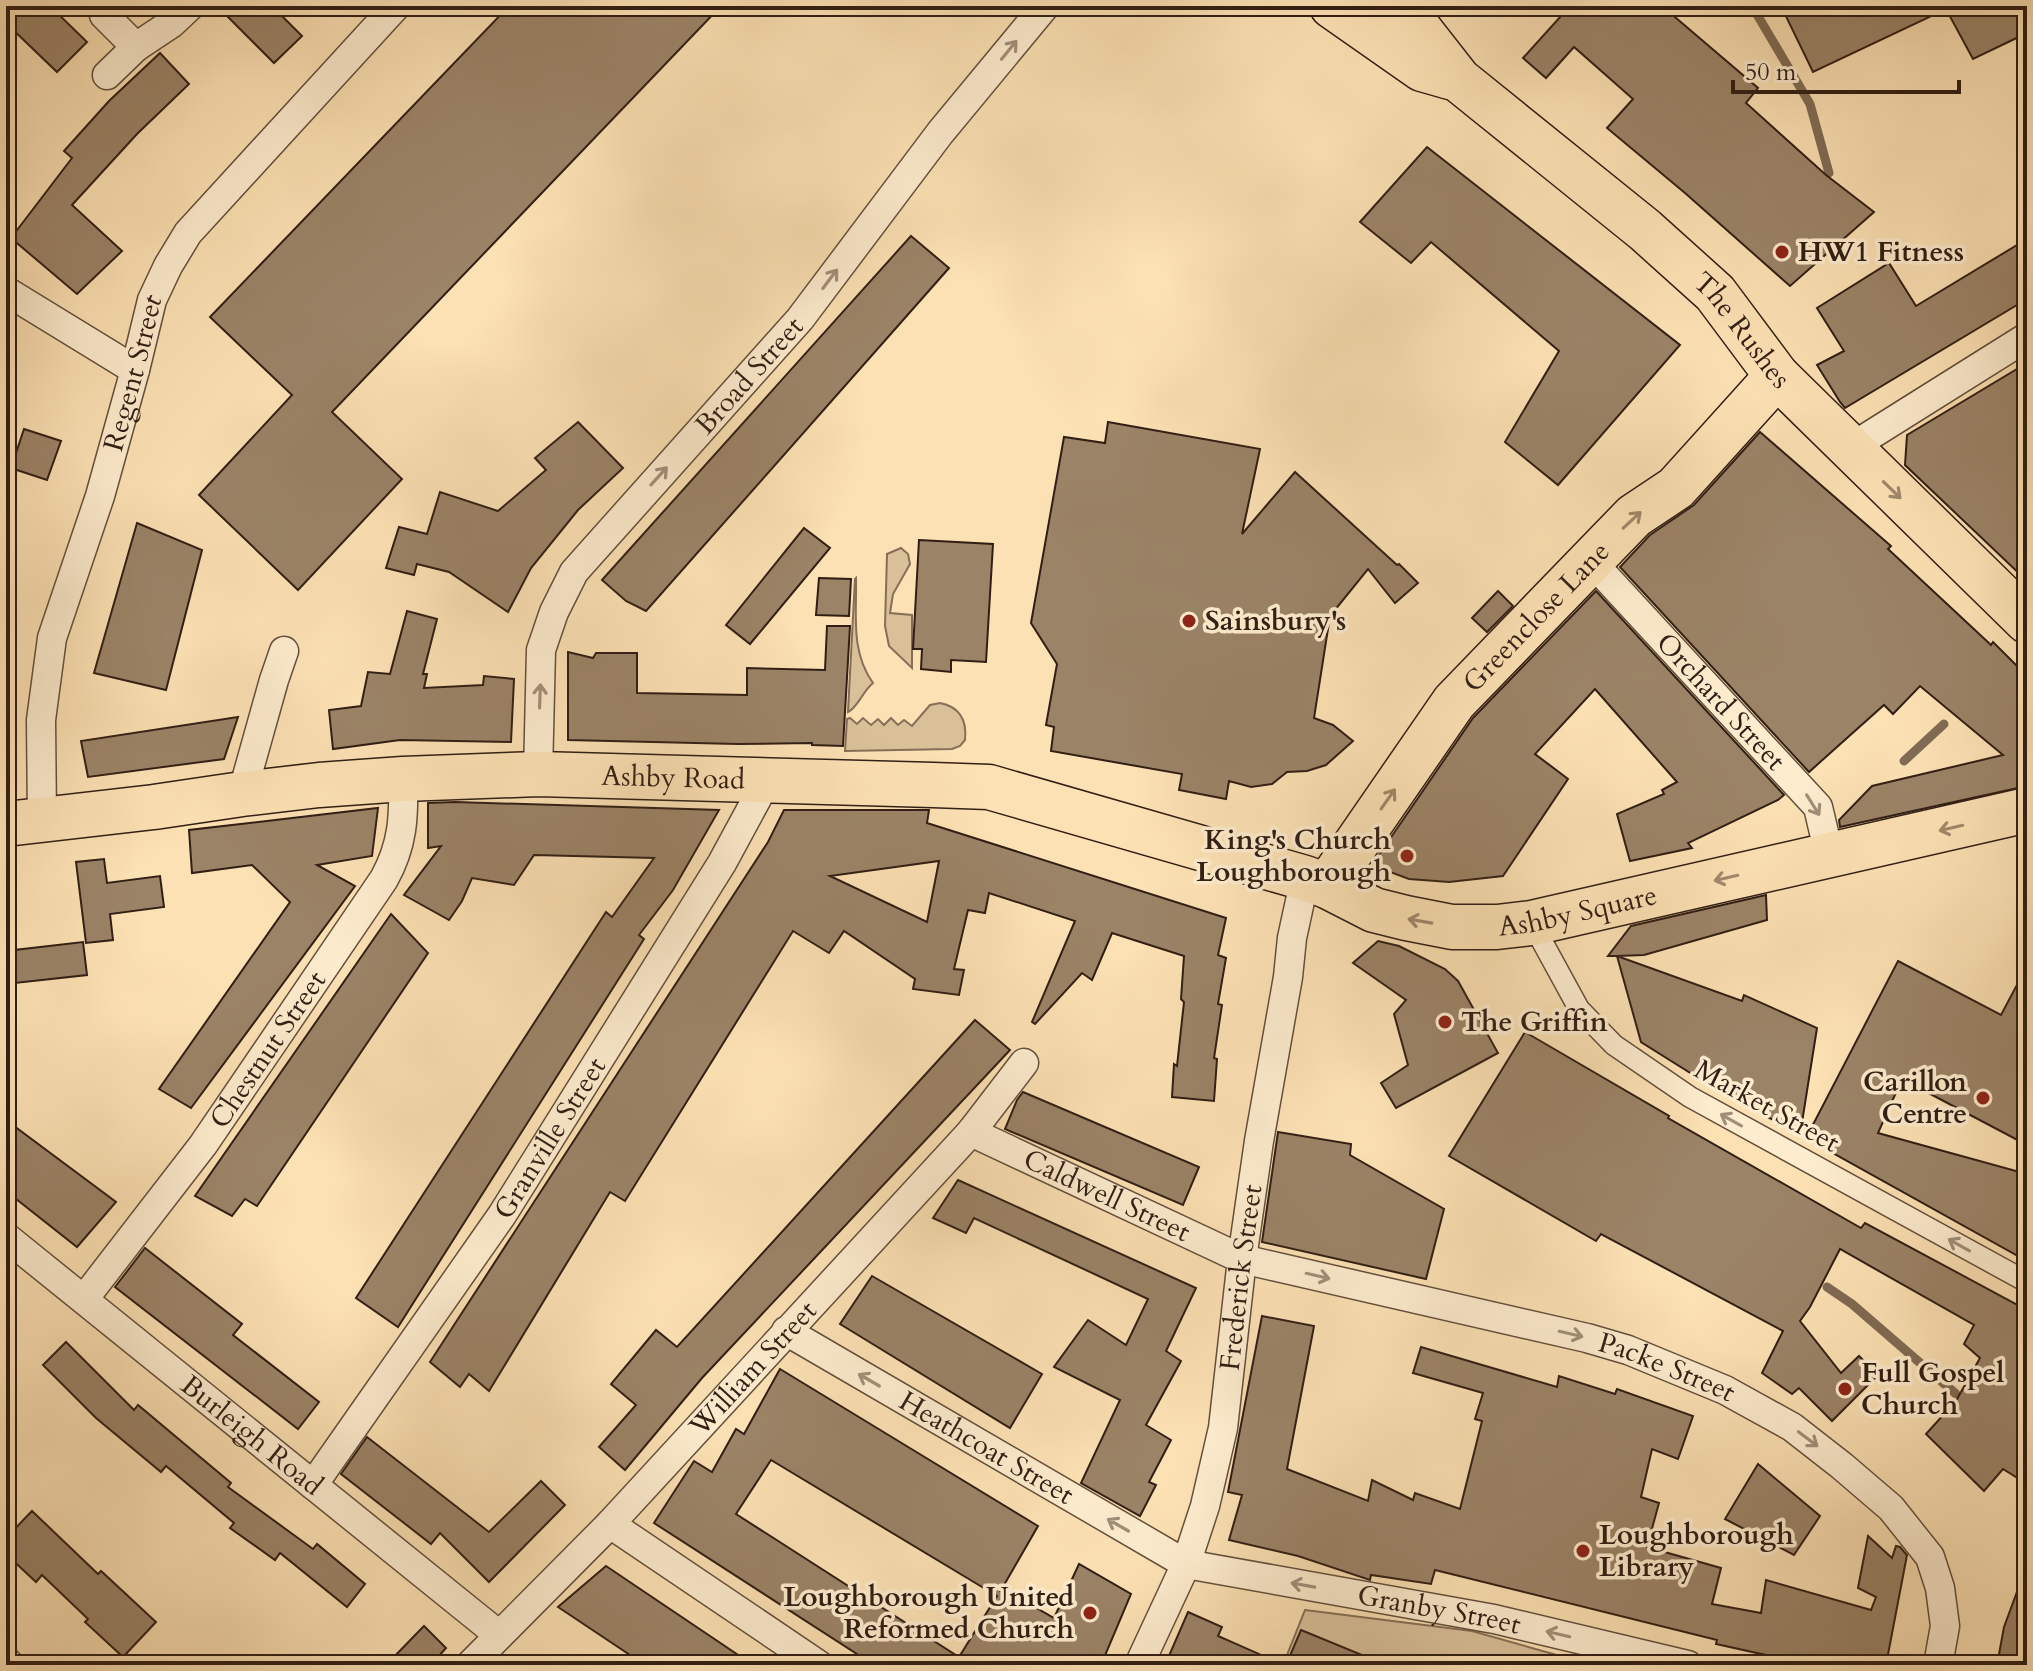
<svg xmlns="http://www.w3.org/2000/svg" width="2033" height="1671" font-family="Cardo,serif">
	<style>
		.green { fill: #d9c099; stroke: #856f56; stroke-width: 2 }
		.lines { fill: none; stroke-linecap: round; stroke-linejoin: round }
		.stream { stroke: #816b54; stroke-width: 9 }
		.building { fill: #9b8367; stroke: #311e14; stroke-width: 2; fill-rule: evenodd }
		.pedestrian-casing { stroke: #644f3c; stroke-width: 23 }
		.minor-casing { stroke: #644f3c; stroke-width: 31 }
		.primary-casing { stroke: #311e14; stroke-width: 47 }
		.pedestrian { stroke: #fdecce; stroke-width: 20 }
		.minor { stroke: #fdecce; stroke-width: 28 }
		.primary { stroke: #fce1b4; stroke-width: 44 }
		.oneway { stroke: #a18f7a }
		.oneway2 { stroke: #a1896c }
		.poi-dot { fill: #8f2418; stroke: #fdecce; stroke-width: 3 }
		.labels { text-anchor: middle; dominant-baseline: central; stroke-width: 7; stroke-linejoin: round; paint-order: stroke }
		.poi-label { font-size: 28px; font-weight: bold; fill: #311e14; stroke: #fdecce; text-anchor: start }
		.street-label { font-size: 28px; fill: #311e14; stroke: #fdecce }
	</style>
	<rect width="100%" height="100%" fill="#fce1b4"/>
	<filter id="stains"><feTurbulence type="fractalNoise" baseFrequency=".0025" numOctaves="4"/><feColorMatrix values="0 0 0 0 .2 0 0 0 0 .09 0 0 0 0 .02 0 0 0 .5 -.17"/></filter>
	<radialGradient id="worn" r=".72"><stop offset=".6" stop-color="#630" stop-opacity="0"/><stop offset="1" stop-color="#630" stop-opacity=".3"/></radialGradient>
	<g class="green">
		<path d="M901 548 908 554 910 564 893 594 890 613 912 615V668L889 646 885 626 887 554Z"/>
		<path d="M856 578C857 614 850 651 873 683 862 692 859 706 848 712L855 579Z"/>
		<path d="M940 703C960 707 967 721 965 740L960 746 952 749 845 751 847 719 850 718 857 724 863 718 871 725 878 719 884 725 891 718 898 725 904 720 912 726 930 705Z"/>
		<path d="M1305 1610 1472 1631 1592 1665H1283Z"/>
	</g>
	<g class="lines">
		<g class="stream">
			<path d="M1752 6 1810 104 1829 173"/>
			<path d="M1904 761 1944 724"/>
			<path d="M1827 1287 1852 1304 1956 1394"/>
		</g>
	</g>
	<g class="building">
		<path d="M6 6H50L87 42 57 72 6 23Z"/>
		<path d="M217 6H272L302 36 274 63Z"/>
		<path d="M509 6H721L332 412 402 479 298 590 199 495 292 395 210 317Z"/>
		<path d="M1570 6H1662L1758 88 1746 103 1826 175 1874 212 1790 286 1685 193 1607 128 1633 99 1574 47 1546 78 1523 58Z"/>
		<path d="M1781 6H2027V33L1973 59 1946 9 1813 72Z"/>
		<path d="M160 53 189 84 137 134 72 205 122 251 77 294 11 238 72 158 64 151 109 101Z"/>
		<path d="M1427 147 1680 345 1558 485 1505 442 1559 351 1431 242 1411 263 1360 222Z"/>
		<path d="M911 236 949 268 646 611 626 601 602 580Z"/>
		<path d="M2027 239V299L1845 408 1840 402 1817 365 1844 351 1817 308 1889 263 1916 306Z"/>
		<path d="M2027 363V581L1905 465 1907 435Z"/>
		<path d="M578 422 623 468 578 510 531 568 508 612 449 572 417 564 414 575 386 568 399 527 427 534 440 492 498 511 546 470 535 458Z"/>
		<path d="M1108 422 1260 449 1242 534 1295 472 1397 565 1399 564 1418 583 1395 603 1368 569 1330 616 1314 718 1333 725 1353 741 1326 765 1307 771 1287 772 1272 784 1251 787 1229 781 1226 799 1179 790 1182 774 1051 751 1054 727 1046 725 1057 664 1031 623 1064 437 1105 443Z"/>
		<path d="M24 429 61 441 47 480 11 468Z"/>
		<path d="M1760 432 1891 546 1888 549 1991 645 1993 642 2027 676V786L1840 827 1839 820 1872 786 2003 755 1920 686 1893 714 1884 705 1809 772 1620 567 1650 535 1694 505Z"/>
		<path d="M137 523 202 550 166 690 94 673Z"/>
		<path d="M804 528 830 548 750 644 726 625Z"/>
		<path d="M919 540 993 544 986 662 951 660V672L921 669 922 649H913Z"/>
		<path d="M819 578 851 579 849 616 816 615Z"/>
		<path d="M1498 591 1513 606 1487 632 1472 618Z"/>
		<path d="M1596 591 1784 795 1778 800 1688 843 1692 848 1630 861 1617 814 1664 794 1662 790 1677 782 1595 689 1535 754 1568 779 1503 876 1449 882 1409 879 1382 869 1374 862 1473 718Z"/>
		<path d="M407 611 437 619 423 674H427L424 688 483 685 484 676 514 679 511 742 400 740 333 749 329 710 361 706 368 672 390 674Z"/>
		<path d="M827 626H850L843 746 812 745V743L738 744 568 740V652L593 658 596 653H637V693L747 695V668L825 670Z"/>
		<path d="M238 717 224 759 88 777 81 741Z"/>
		<path d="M455 802 719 810 673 890 639 935 644 939 398 1327 356 1298 606 912 612 917 654 858 534 855 514 885 472 878 462 901 449 920 404 895 441 846 428 848V803Z"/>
		<path d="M378 808 372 856 317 865 355 886 191 1108 159 1089 290 902 252 865 192 873 189 830Z"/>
		<path d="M784 810H929L927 823 1226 918 1218 955 1226 958 1218 1004 1222 1005 1214 1058 1217 1059 1214 1101 1172 1097 1174 1064 1177 1066 1184 1002 1181 999 1184 956 1112 933 1092 980 1082 973 1035 1024 1032 1022 1075 921 989 893 985 913 968 910 954 969 964 970 959 995 913 989 915 979 844 931 829 953 793 931 625 1201 610 1192 489 1391 469 1374 460 1387 430 1362 768 842ZM939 861 927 922 830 876Z"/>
		<path d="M104 859 107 883 160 876 164 907 110 914 113 940 86 943 76 862Z"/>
		<path d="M1766 895 1767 920 1644 955 1617 956 1742 1001 1744 995 1817 1028 1800 1135 1703 1081 1641 1042 1617 956H1608L1631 926Z"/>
		<path d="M391 914 428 953 257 1206 245 1199 232 1216 195 1196Z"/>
		<path d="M1378 941 1399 946 1445 969 1458 981 1498 1053 1396 1108 1381 1083 1408 1065 1394 1014 1406 1000 1353 963Z"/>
		<path d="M83 942 87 975 6 984V951Z"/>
		<path d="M1898 961 2001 1015 2027 966V1145L1902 1079 1878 1133 2027 1174V1261L1806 1138Z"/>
		<path d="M975 1020 1010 1050 702 1378 625 1470 599 1447 636 1405 611 1384 656 1330 677 1347Z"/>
		<path d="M1525 1032 1669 1116 1668 1118 1861 1228 1865 1223 2027 1310V1484L2003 1469 1984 1491 1926 1434 1956 1401 1980 1358 1964 1344 1974 1325 1840 1249 1810 1307 1800 1321 1841 1373 1859 1356 1878 1375 1832 1421 1799 1388 1792 1394 1762 1373 1783 1331 1601 1234 1596 1241 1449 1156Z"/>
		<path d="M1023 1092 1199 1167 1183 1205 1005 1129 1017 1100Z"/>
		<path d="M6 1120 116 1202 77 1247 6 1191Z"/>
		<path d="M1278 1132 1351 1144 1350 1155 1444 1209 1426 1279 1262 1242Z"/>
		<path d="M958 1180 1196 1288 1166 1351 1181 1361 1146 1425 1171 1440 1149 1482 1156 1485 1140 1516 1081 1483 1120 1400 1054 1367 1088 1320 1126 1345 1148 1299 974 1218 966 1233 933 1218Z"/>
		<path d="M145 1248 242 1324 233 1335 319 1402 298 1429 115 1287Z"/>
		<path d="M872 1276 1042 1374 1010 1428 840 1324Z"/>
		<path d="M1262 1316 1314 1326 1287 1469 1368 1501 1372 1480 1413 1500 1415 1493 1460 1509 1482 1421 1475 1419 1483 1393 1413 1373 1421 1347 1557 1387 1559 1376 1615 1394 1617 1389 1693 1416 1678 1459 1652 1449 1641 1497 1659 1503 1647 1547 1721 1568 1712 1604 1761 1613 1766 1580 1871 1610 1876 1597 1858 1588 1868 1536 1892 1558 1896 1546 1900 1547 1907 1555 1886 1665H1811L1716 1644 1717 1640 1435 1570 1431 1584 1371 1575 1370 1580 1298 1556 1229 1540 1242 1495 1228 1492Z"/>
		<path d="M66 1342 134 1410 138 1405 231 1483 228 1487 313 1549 317 1544 365 1584 347 1607 280 1553 275 1560 230 1528 234 1523 166 1466 161 1472 96 1418 43 1365Z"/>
		<path d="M780 1369 1038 1526 1000 1592 1002 1588 1054 1618 1079 1564 1131 1594 1101 1665H874L654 1523 694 1461 712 1472 736 1429 744 1434ZM771 1460 997 1596 959 1657 736 1514Z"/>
		<path d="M367 1437 489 1532 541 1481 565 1505 489 1582 440 1533 431 1544 341 1474Z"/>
		<path d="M1758 1464 1820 1516 1794 1555 1725 1519Z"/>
		<path d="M32 1511 98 1574 101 1571 156 1622 123 1657 85 1622 88 1619 42 1575 36 1582 6 1554V1538Z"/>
		<path d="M606 1566 753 1665H645L558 1607Z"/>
		<path d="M2024 1573H2027V1665H1997L2004 1627Z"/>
		<path d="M1188 1612 1222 1627 1218 1636 1284 1665H1165Z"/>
		<path d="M424 1626 446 1648 431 1665H386Z"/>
		<path d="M1301 1630 1384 1664 1383 1665H1286Z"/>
	</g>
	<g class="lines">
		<defs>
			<path id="pedestrian" d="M1532 923 1579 1009 1614 1045 1690 1097 2027 1282"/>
			<g id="minor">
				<path d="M104 15 136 47"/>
				<path d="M107 75 136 47 172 23 190 6"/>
				<path d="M6 291 135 370"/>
				<path d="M1852 451 1858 443 2027 337"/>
				<path id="s1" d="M1592 562 1818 807 1829 854"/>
				<path id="s2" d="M538 774 541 650 554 612 574 572 800 319 940 133 1045 6"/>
				<path d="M242 794 274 680 284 651"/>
				<path id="s3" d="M42 820 41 720 52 638 100 496 135 370 152 300 168 266 188 233 396 6"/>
				<path id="s4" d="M971 1132 1242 1259 1587 1338 1628 1350 1725 1390 1792 1427 1842 1466 1891 1508 1930 1557 1940 1588 1945 1626 1938 1665"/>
				<path id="s5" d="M6 1237 499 1635"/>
				<path id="s6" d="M84 1299 203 1145 384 879C403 845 404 817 403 779"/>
				<path id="s7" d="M786 1331 1186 1564 1494 1619 1688 1665"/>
				<path id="s8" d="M313 1485 502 1215 722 863 767 780"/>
				<path d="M610 1524 819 1665"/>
				<path d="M6 1661 10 1665"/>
				<path id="s9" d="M470 1665 610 1524 971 1132 1024 1063"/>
				<path id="s10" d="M1139 1665 1186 1564 1205 1506 1223 1428 1242 1259 1259 1141 1288 977 1292 938 1305 878"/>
			</g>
			<g id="primary">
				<path d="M1332 6 1422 69 1450 77"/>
				<path id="s11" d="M1397 6 1405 11 1459 80 1645 230 1715 293 1777 376 2027 621"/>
				<path id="s12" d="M6 824 154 807 242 794 319 785 403 779 538 774 933 785 989 787 1305 878 1327 886 1374 910 1406 918 1452 927H1497L1532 923 2027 810"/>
				<path id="s13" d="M1327 886 1454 702 1634 516 1676 488 1777 376"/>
			</g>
		</defs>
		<use href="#pedestrian" class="pedestrian-casing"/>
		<use href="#minor" class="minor-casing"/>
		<use href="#primary" class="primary-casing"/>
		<use href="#pedestrian" class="pedestrian"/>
		<use href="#minor" class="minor"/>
		<use href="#primary" class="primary"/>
	</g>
	<defs><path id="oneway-shaft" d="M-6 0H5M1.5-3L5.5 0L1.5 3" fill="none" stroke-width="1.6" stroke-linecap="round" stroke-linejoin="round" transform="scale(2)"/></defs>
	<g class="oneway">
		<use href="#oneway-shaft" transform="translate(1009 50) rotate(-51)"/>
		<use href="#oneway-shaft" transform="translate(830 279) rotate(-53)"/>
		<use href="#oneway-shaft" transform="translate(659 476) rotate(-48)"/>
		<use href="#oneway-shaft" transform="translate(540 696) rotate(-88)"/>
		<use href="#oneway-shaft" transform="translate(1813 805) rotate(58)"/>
		<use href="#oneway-shaft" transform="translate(1731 1120) rotate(-151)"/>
		<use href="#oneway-shaft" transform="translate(1959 1245) rotate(-151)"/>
		<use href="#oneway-shaft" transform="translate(1318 1276) rotate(13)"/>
		<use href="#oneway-shaft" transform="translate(1571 1334) rotate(13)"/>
		<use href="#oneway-shaft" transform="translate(869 1380) rotate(-150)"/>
		<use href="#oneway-shaft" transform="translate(1808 1439) rotate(37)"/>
		<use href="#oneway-shaft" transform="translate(1118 1525) rotate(-150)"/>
		<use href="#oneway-shaft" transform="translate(1303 1585) rotate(-170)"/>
		<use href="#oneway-shaft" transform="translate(1558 1634) rotate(-167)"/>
	</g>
	<g class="oneway2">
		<use href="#oneway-shaft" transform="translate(1892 490) rotate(44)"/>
		<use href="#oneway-shaft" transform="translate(1632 520) rotate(-43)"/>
		<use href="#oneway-shaft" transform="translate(1388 799) rotate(-55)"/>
		<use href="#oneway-shaft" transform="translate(1951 828) rotate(167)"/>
		<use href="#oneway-shaft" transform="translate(1726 878) rotate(167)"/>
		<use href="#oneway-shaft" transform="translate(1420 921) rotate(-170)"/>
	</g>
	<g class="poi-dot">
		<circle cx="1782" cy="252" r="8"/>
		<circle cx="1189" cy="621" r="8"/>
		<circle cx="1407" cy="856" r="8"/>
		<circle cx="1445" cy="1022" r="8"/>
		<circle cx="1983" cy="1098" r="8"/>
		<circle cx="1845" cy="1389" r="8"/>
		<circle cx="1583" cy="1551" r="8"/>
		<circle cx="1090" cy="1613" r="8"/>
	</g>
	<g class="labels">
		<g class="poi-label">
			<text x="1798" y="252">HW1 Fitness</text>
			<text x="1205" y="621">Sainsbury's</text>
			<text x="1391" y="840" text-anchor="end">King's Church<tspan x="1391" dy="32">Loughborough</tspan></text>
			<text x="1461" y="1022">The Griffin</text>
			<text x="1967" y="1082" text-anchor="end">Carillon<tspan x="1967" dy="32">Centre</tspan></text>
			<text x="1861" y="1373">Full Gospel<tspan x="1861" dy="32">Church</tspan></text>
			<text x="1599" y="1535">Loughborough<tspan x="1599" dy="32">Library</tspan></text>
			<text x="1074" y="1597" text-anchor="end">Loughborough United<tspan x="1074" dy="32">Reformed Church</tspan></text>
		</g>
		<g class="street-label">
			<text stroke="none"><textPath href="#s11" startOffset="476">The Rushes</textPath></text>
			<text stroke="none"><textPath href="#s3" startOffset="460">Regent Street</textPath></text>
			<text stroke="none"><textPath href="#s2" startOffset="472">Broad Street</textPath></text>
			<text stroke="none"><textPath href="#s13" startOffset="342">Greenclose Lane</textPath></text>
			<text stroke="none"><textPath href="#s1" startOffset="190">Orchard Street</textPath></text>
			<text stroke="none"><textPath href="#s12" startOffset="670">Ashby Road</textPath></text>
			<text stroke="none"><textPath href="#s12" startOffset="1598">Ashby Square</textPath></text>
			<text stroke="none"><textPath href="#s6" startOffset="310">Chestnut Street</textPath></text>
			<text transform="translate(1767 1106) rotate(29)">Market Street</text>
			<text stroke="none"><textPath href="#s8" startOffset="420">Granville Street</textPath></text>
			<text stroke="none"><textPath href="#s4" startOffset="150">Caldwell Street</textPath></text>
			<text stroke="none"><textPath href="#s10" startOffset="404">Frederick Street</textPath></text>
			<text stroke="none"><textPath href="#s9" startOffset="410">William Street</textPath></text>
			<text stroke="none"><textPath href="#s4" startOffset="738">Packe Street</textPath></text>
			<text stroke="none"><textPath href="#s5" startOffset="316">Burleigh Road</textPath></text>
			<text stroke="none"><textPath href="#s7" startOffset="232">Heathcoat Street</textPath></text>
			<text stroke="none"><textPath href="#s7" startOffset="720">Granby Street</textPath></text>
		</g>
	</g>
	<rect width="2033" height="1671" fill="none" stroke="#fce1b4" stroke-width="32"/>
	<rect x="8" y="8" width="2017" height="1655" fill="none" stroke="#311e14" stroke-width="4"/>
	<rect x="16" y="16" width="2001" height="1639" fill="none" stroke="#311e14" stroke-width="2"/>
	<path d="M1733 80v12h226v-12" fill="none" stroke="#311e14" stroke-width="4"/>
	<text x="1745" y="80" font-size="24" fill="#311e14" stroke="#fdecce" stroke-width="6" paint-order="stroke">50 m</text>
	<rect width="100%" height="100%" filter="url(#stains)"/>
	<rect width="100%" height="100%" fill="url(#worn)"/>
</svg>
